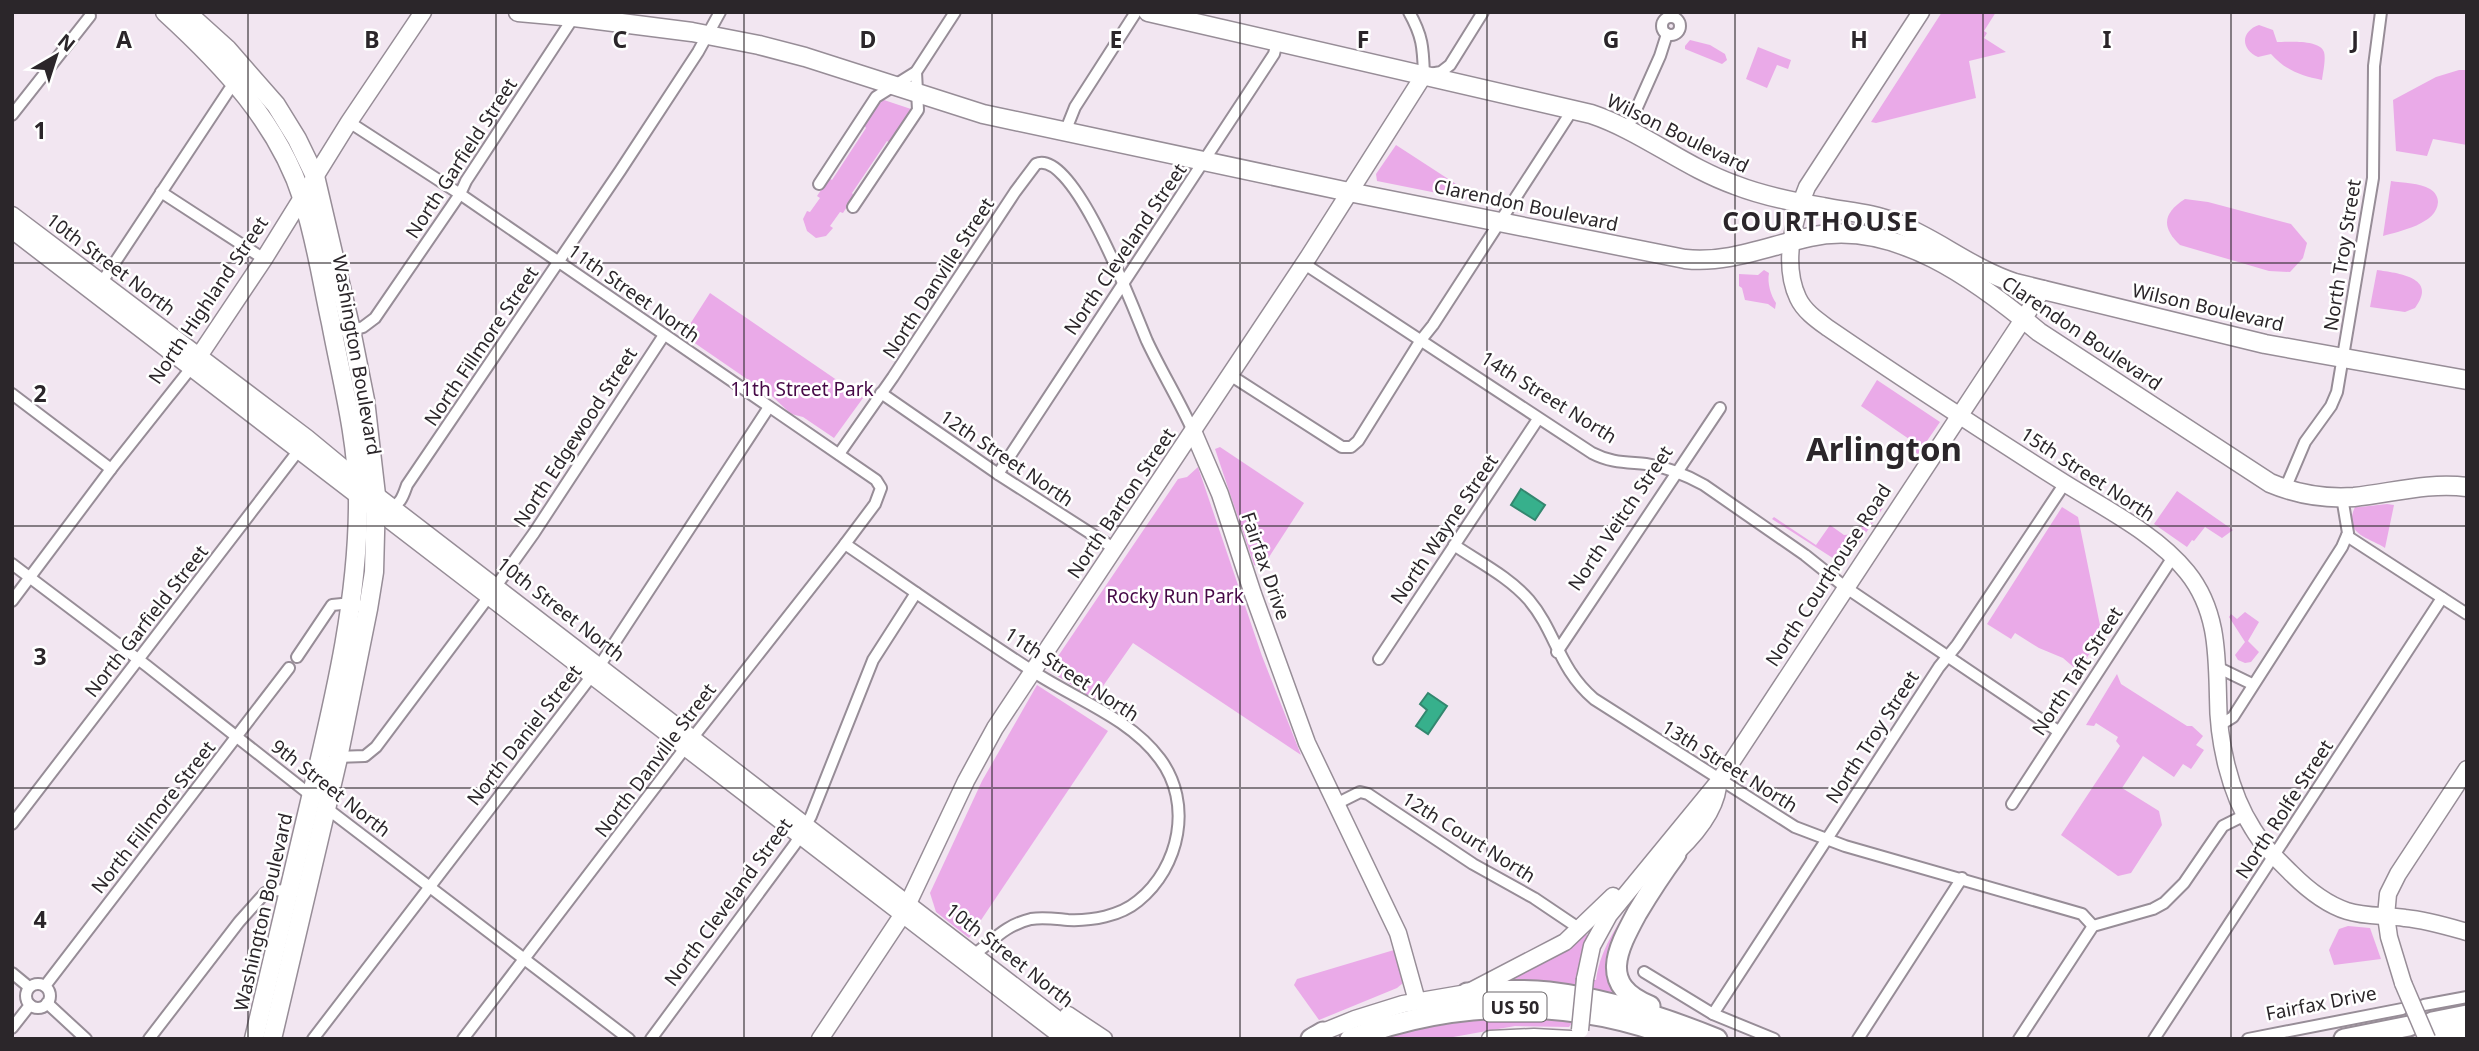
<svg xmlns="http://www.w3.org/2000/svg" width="2479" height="1051" font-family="'Noto Sans',sans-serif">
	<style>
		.green { fill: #eaaae8 }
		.water { fill: #37b08c; stroke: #33876f; stroke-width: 2 }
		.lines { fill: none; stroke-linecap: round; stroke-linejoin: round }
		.street-casing { stroke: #978d97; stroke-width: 14 }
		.secondary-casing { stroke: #978d97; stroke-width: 19 }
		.primary-casing { stroke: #978d97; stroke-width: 21 }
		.highway-casing { stroke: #978d97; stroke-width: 23 }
		.street { stroke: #fff; stroke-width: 10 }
		.secondary { stroke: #fff; stroke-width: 16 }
		.primary { stroke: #fff; stroke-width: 18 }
		.highway { stroke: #fff; stroke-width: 19 }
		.secondary-bridge-casing { stroke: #978d97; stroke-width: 19; stroke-linecap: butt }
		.secondary-bridge { stroke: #fff; stroke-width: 16 }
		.grid { fill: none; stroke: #2b262a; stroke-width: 2; stroke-opacity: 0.55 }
		.labels { text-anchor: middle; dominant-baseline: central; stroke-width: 5; stroke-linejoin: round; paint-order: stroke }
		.shield { fill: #fff; stroke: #6b676a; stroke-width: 2 }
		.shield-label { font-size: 18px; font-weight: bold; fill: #2b262a }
		.street-label { font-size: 19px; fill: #2b262a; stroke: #fff }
		.park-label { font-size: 19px; fill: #460947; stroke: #fff }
		.district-label { font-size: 26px; font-weight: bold; letter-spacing: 2px; fill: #2b262a; stroke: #fff }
		.town-label { font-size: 33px; font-weight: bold; fill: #2b262a; stroke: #fff }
		.grid-label { font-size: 23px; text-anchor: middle; font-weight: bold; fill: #2b262a; stroke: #fff; stroke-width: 5; stroke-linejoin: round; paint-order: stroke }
	</style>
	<rect width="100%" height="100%" fill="#f2e6f1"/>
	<g class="green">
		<path d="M1942 12H1996L1984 31 1987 33 1984 38 2006 52 1969 61 1976 98 1876 123 1871 122Z"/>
		<path d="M2259 25 2273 30 2277 42C2287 42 2320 39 2324 52 2326 59 2323 72 2322 80 2301 76 2285 70 2271 54L2258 57C2240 49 2241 31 2259 25Z"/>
		<path d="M1690 40 1710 45 1725 54 1727 60 1722 64 1685 49V46Z"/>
		<path d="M1758 47 1791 60 1788 69 1777 65 1767 88 1746 79Z"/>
		<path d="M2459 70H2467V145L2433 139 2427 156 2396 151 2393 100 2436 77Z"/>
		<path d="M881 99 911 109 890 143 887 141 852 193 854 196 843 213 840 212 830 226 833 228 826 236 816 238 807 231 803 219 807 211 810 212 820 198 817 196 829 178 832 180 866 128 864 125Z"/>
		<path d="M1396 145 1476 197 1477 201 1377 181 1376 174Z"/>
		<path d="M2391 181C2403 183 2420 183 2430 189 2435 192 2438 197 2438 202 2437 224 2400 231 2383 236Z"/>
		<path d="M2185 199 2208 202 2291 224 2307 243 2303 258 2290 272 2269 271 2180 245C2161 227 2163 213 2185 199Z"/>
		<path d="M1764 270 1769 273C1767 283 1771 296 1776 303L1775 309 1768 304 1745 300 1742 288 1739 286V274L1758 275Z"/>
		<path d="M2377 270C2397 273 2439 277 2415 308L2405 312 2370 307Z"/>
		<path d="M710 293 863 398 834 438 803 417 791 414 773 397 683 335Z"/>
		<path d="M1877 380 1940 422 1918 454 1905 445 1909 439 1861 406Z"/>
		<path d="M1220 447 1304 503 1262 568 1254 565 1215 449Z"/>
		<path d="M1198 467 1262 656 1301 755 1133 643 1094 699 1059 677 1050 668 1178 479 1187 477Z"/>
		<path d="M2177 491 2233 530 2222 538 2205 527 2194 541 2192 540 2187 547 2154 524Z"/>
		<path d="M1877 504 1883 508 1848 559 1842 564 1772 519 1774 517 1816 545 1830 525 1844 535 1857 534Z"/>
		<path d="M2387 504 2394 505 2385 548C2368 537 2341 534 2356 505L2360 507Z"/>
		<path d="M2062 507 2078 517 2102 635 2078 671 2063 658 2039 648 2015 633 2011 639 1987 624Z"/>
		<path d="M2245 612 2259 622 2248 641 2259 652 2251 662 2245 663 2238 660 2235 655 2245 642 2229 617 2231 614 2237 619Z"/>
		<path d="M2117 674 2121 684 2187 726H2192L2203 736 2196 745 2204 750 2191 769 2183 764 2174 777 2143 756 2122 788 2159 811 2162 825 2131 873 2118 876 2061 835 2120 746 2116 741 2118 737 2096 723 2094 726 2086 725Z"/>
		<path d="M1037 685 1108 731 969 938 936 912 930 893 982 781Z"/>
		<path d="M1642 890 1615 943 1627 1001 1503 983 1585 933 1588 936 1580 979 1596 980C1601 945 1622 918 1642 890Z"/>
		<path d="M2348 926 2370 928 2381 959 2334 965 2329 950 2339 929Z"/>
		<path d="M1394 950 1403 983 1397 988 1319 1020 1294 985 1297 979Z"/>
		<path d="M1532 1017 1572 1020V1023L1569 1027 1515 1026 1442 1039H1376C1430 1025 1475 1018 1532 1017Z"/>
	</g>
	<g class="water">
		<path d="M1521 489 1545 505 1535 520 1511 505Z"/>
		<path d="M1428 693 1447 706 1428 734 1416 726 1427 710 1420 704Z"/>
	</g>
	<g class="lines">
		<defs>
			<g id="street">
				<path d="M1409 12C1423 37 1423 48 1424 75L1441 72 1450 65 1483 12"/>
				<circle cx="1671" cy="26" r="9"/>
				<path d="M12 115 90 16"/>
				<path d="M349 122 460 194 876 480 881 488 875 504 845 544 698 731 463 1039"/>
				<path d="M1627 130 1660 56 1667 34"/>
				<path d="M1065 132 1075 107 1136 12"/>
				<path d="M819 184 876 97 916 72 955 12"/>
				<path d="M161 192 264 259"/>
				<path d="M853 207 918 110 916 72"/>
				<path d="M1303 263 1592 453C1611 463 1627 462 1646 464 1667 467 1686 475 1704 485L1805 555 1845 587 2058 731"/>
				<path d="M98 288 229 90 238 82"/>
				<path d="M346 332 363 327 375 318 460 194 466 181 575 15"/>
				<path d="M1230 375 1342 447H1351L1358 441 1421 340 1433 325 1573 109"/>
				<path d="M881 393 998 474 1115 549"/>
				<path d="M12 394 111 469"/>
				<path d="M839 454 893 377 1015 192 1036 164C1074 147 1135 313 1147 341 1161 371 1179 400 1193 431"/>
				<path d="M998 474 1274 54 1277 42"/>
				<path d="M2285 489 2305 442 2331 406 2337 392 2373 178 2374 66 2381 12"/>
				<path d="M388 508C401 505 403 496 407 485L620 171 698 52 720 12"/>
				<path d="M2347 536 2467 614"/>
				<path d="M845 544C908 587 970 631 1034 672 1075 699 1130 718 1160 759 1193 803 1180 867 1138 901 1120 916 1092 921 1068 920 1056 919 1044 917 1031 919 1002 926 992 943 969 958"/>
				<path d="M1454 545C1479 562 1509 577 1529 600 1556 632 1558 668 1594 699L1795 827 1845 846 2082 914 2093 926"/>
				<path d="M12 564 147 666 313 797"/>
				<path d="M12 601 111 469 191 368"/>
				<path d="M1557 652 1720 408"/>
				<path d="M297 657 332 605 352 603 368 609"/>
				<path d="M1379 659 1538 419"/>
				<path d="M2217 667 2252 684"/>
				<path d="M2220 725 2233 717 2342 547 2348 533 2342 497"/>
				<path d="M336 757 365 756 376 747 484 603 534 533 664 335"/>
				<path d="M1336 804 1360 792 1368 794 1473 864 1534 898 1580 929"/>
				<path d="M2012 804 2173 557"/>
				<path d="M325 807 629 1039"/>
				<path d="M12 824 302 446"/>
				<path d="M1644 972 1713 1014 1774 1039"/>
				<path d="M12 973 29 987"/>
				<circle cx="38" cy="996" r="12"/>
				<path d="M45 986 289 668"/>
				<path d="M47 1003 86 1039"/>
				<path d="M2424 1005 2467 997"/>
				<path d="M1713 1014 1939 667 1957 645 2065 483"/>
				<path d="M12 1028 30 1005"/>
				<path d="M149 1039 239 922 265 893 272 890 293 891"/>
				<path d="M313 1039 600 665 769 407"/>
				<path d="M651 1039 795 844 811 816 873 660 916 593"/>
				<path d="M1858 1039 1962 878"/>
				<path d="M2019 1039 2093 926 2153 909 2164 903 2184 883 2223 826 2245 815"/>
				<path d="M2154 1039 2442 598"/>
				<path d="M2248 1039 2402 1009"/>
			</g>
			<g id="secondary">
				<path d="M1921 12 1807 187C1794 219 1782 264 1798 298 1804 311 1817 320 1828 328 1904 380 1981 430 2058 479 2100 506 2156 533 2187 572 2217 609 2217 652 2218 697 2218 740 2229 792 2253 829 2263 846 2277 859 2291 873 2307 889 2325 904 2347 911 2365 917 2386 915 2405 918 2426 920 2446 926 2467 932"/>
				<path d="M12 215 307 438 376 495 1083 1039"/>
				<path d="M12 230 1065 1039"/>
				<path d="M193 365 264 259 349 122 423 12"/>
				<path d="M1193 431 1220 494 1253 594 1307 743 1398 933 1417 1001"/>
				<path d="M1666 862C1688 843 1714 816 1718 787"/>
				<path d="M1585 979 1592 946 1609 915 1719 781 2043 289"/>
				<path d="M2403 983 2389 937 2386 916 2388 894 2398 874 2467 769"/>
				<path d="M1068 1015 1104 1039"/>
				<path d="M1313 1036 1355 1019 1403 1004 1467 993 1565 942 1613 896"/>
				<path d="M820 1039 903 914 966 781 995 728 1309 256 1424 75"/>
				<path d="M1490 1039 1534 1037 1571 1039"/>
			</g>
			<g id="primary">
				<path d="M165 12C223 65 279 124 303 200 316 240 322 282 331 323 342 381 357 437 358 496 359 597 335 696 312 793 292 875 273 957 254 1039"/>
				<path d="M186 12 227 49 276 105 297 139 315 176 351 330 365 400 376 495 374 572 368 609 338 758 272 1039"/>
				<path d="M518 12 574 17 692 32 759 45 805 57 983 114 1349 192 1685 259C1727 264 1768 246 1810 237 1894 218 1978 281 2039 332L2270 483C2296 494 2325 499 2354 497 2392 493 2428 482 2467 487"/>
				<path d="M1148 12 1591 114C1642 131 1684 167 1735 185 1763 196 1793 202 1823 207 1847 212 1872 213 1896 223 1937 239 1972 269 2015 283L2265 344 2467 380"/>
			</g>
			<g id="highway">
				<path d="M1467 993C1495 991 1522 989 1549 992 1607 999 1663 1017 1717 1039"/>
				<path d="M1650 1006C1598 985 1617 950 1637 913 1649 893 1662 873 1676 854"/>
				<path d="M2432 1022 2467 1015"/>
				<path d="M2438 1037 2467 1031"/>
				<path d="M1311 1039 1323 1032"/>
				<path d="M1350 1039C1456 998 1573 997 1679 1039"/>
				<path d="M2344 1039 2409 1026"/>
			</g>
		</defs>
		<use href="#street" class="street-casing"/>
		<use href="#secondary" class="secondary-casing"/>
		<use href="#primary" class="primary-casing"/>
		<use href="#highway" class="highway-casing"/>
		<use href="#street" class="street"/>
		<use href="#secondary" class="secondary"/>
		<use href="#primary" class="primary"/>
		<use href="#highway" class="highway"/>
		<defs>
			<g id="secondary-bridge">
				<path d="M2403 983 2427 1039"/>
				<path d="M1580 1030 1585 979"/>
			</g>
		</defs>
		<use href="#secondary-bridge" class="secondary-bridge-casing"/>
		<use href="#secondary-bridge" class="secondary-bridge"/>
	</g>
	<path class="grid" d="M248 12V1039M496 12V1039M744 12V1039M992 12V1039M1240 12V1039M1487 12V1039M1735 12V1039M1983 12V1039M2231 12V1039M12 263H2467M12 526H2467M12 788H2467"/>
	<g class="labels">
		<rect class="shield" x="1483.5" y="992.5" width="63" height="29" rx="5"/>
		<g class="shield-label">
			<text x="1515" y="1007">US 50</text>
		</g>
		<g class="street-label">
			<text transform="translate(1678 133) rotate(26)">Wilson Boulevard</text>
			<text transform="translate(461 158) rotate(-57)">North Garfield Street</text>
			<text transform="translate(1526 205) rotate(12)">Clarendon Boulevard</text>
			<text transform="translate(1125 249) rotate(-56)">North Cleveland Street</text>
			<text transform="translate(2342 255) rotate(-81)">North Troy Street</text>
			<text transform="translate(111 264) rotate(37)">10th Street North</text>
			<text transform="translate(938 278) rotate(-57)">North Danville Street</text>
			<text transform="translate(634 293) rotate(35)">11th Street North</text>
			<text transform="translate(208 300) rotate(-56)">North Highland Street</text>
			<text transform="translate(2208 307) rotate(13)">Wilson Boulevard</text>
			<text transform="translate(2082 333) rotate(34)">Clarendon Boulevard</text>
			<text transform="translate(481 346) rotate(-56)">North Fillmore Street</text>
			<text transform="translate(357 355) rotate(80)">Washington Boulevard</text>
			<text transform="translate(1549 397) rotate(32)">14th Street North</text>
			<text transform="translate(575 437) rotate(-57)">North Edgewood Street</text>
			<text transform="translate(1007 458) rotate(34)">12th Street North</text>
			<text transform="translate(2088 474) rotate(33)">15th Street North</text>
			<text transform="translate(1121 503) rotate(-56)">North Barton Street</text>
			<text transform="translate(1620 518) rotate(-56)">North Veitch Street</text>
			<text transform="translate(1444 529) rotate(-56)">North Wayne Street</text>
			<text transform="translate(1266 566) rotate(71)">Fairfax Drive</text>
			<text transform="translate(1828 575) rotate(-57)">North Courthouse Road</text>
			<text transform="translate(561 609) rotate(38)">10th Street North</text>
			<text transform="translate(146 621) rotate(-52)">North Garfield Street</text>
			<text transform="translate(2077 671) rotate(-57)">North Taft Street</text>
			<text transform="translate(1072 674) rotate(33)">11th Street North</text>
			<text transform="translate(524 735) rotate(-52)">North Daniel Street</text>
			<text transform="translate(1872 737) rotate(-57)">North Troy Street</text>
			<text transform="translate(655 760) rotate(-53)">North Danville Street</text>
			<text transform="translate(1730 766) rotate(32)">13th Street North</text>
			<text transform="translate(331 788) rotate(38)">9th Street North</text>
			<text transform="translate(2284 809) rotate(-57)">North Rolfe Street</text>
			<text transform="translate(153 817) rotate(-52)">North Fillmore Street</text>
			<text transform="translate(1469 837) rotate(32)">12th Court North</text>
			<text transform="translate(728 902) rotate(-54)">North Cleveland Street</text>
			<text transform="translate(263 912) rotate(-77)">Washington Boulevard</text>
			<text transform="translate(1010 955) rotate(38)">10th Street North</text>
			<text transform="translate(2321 1003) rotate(-11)">Fairfax Drive</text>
		</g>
		<g class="park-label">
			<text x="802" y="389">11th Street Park</text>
			<text x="1175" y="596">Rocky Run Park</text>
		</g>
		<g class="district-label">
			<text x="1821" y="221">COURTHOUSE</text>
		</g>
		<g class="town-label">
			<text x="1884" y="448">Arlington</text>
		</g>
	</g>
	<g class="grid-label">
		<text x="124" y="48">A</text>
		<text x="372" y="48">B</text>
		<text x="620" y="48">C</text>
		<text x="868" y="48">D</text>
		<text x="1116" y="48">E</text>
		<text x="1363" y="48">F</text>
		<text x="1611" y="48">G</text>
		<text x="1859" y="48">H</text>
		<text x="2107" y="48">I</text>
		<text x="2355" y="48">J</text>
		<text x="40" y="139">1</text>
		<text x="40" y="402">2</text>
		<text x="40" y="665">3</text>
		<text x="40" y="928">4</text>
	</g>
	<rect width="2479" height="1051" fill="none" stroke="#2b262a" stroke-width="28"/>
	<g transform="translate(56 56) rotate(39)" stroke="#ffffff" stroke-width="5" paint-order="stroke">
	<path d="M0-5L12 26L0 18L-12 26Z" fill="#2b262a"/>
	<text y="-10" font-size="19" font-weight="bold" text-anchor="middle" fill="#2b262a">N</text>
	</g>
</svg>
